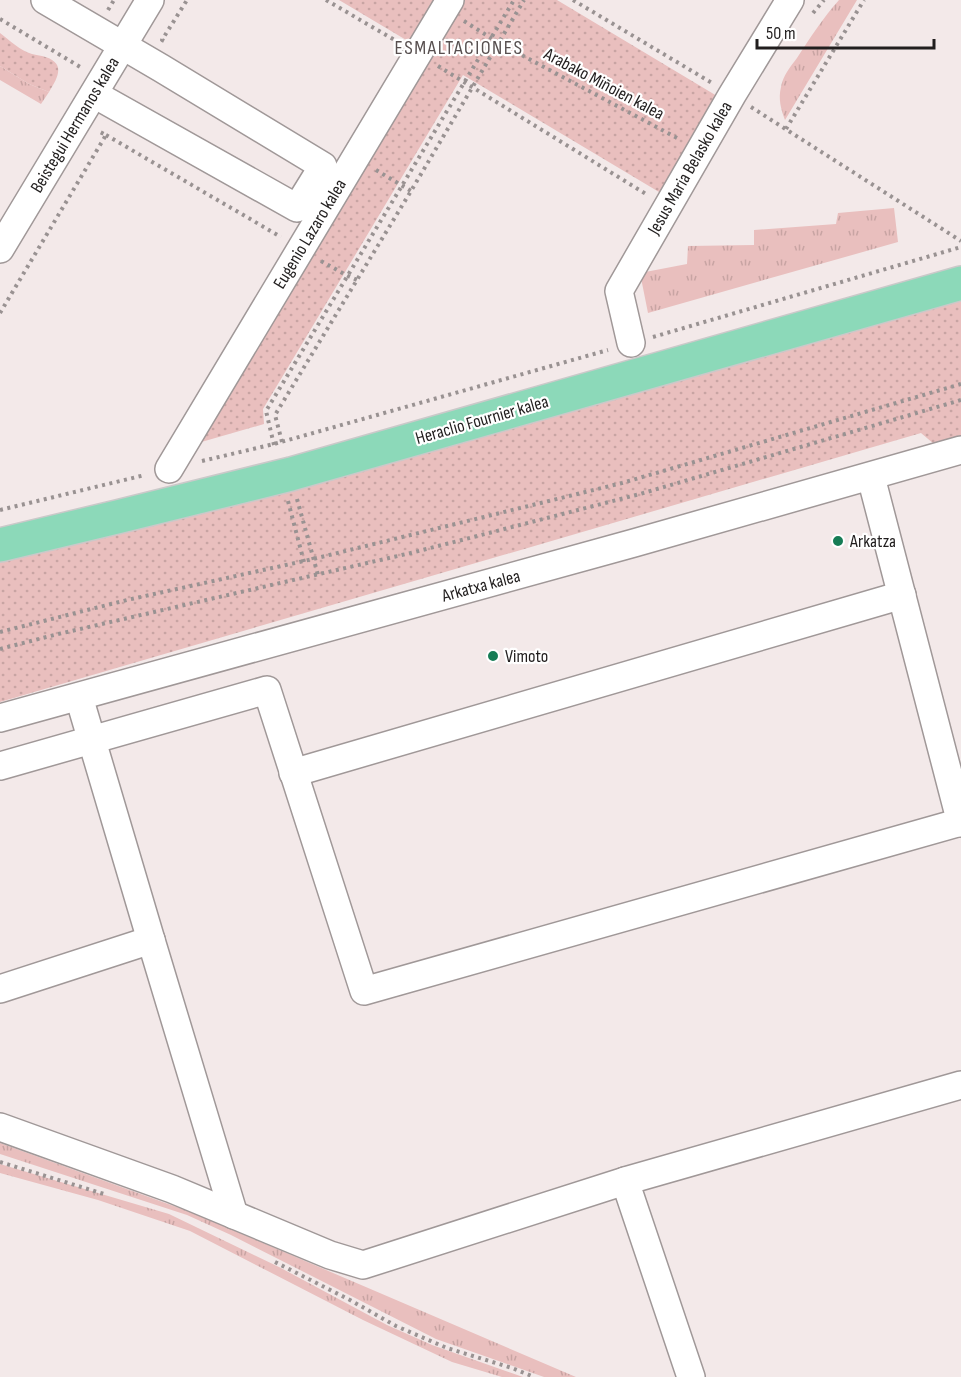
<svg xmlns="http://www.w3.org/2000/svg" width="961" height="1377" font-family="'Sofia Sans Condensed',sans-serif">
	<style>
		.grass { fill: url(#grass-tufts) }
		.park { fill: url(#park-dots) }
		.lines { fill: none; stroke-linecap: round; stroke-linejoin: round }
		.minor-casing { stroke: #a09898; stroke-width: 30 }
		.major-casing { stroke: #cac9c9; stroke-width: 36 }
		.path { stroke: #999292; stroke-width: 4; stroke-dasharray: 3 4.5; stroke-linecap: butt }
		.minor { stroke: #fff; stroke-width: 27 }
		.major { stroke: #8cd9b9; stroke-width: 33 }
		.poi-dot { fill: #167c55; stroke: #fff; stroke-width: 2 }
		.labels { text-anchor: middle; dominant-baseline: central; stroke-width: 4.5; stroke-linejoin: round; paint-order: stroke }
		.street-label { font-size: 18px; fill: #211e1e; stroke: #fff }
		.poi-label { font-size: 18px; fill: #211e1e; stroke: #fff; text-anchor: start }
		.neighbourhood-label { font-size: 20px; letter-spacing: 1.5px; fill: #574f4f; stroke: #fff }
	</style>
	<defs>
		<pattern id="grass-tufts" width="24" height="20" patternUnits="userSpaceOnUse" patternTransform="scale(1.5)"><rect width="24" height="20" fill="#e9bfbe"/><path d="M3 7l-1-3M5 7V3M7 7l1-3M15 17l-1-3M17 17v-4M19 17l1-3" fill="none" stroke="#c8a4a3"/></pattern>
		<pattern id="park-dots" width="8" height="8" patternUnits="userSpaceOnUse" patternTransform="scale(1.5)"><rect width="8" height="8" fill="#e9bfbe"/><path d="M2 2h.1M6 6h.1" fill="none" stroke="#c8a4a3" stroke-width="1.8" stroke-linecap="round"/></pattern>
	</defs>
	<rect width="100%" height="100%" fill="#f3e9e9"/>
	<g class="grass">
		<path d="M839 0H857L785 120C781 109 778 99 781 87 783 76 790 67 797 58 810 38 823 18 839 0Z"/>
		<path d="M0 66 29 84 49 92 41 104 0 80Z"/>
		<path d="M894 208 898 242 648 313 640 273 687 264 688 246 754 245V230L836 224 838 213Z"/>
		<path d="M0 1143 193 1213 576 1377H544L436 1339 231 1235 187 1215 0 1154Z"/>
		<path d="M0 1164 169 1214 279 1267 387 1325 432 1345 523 1377H502L452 1362 363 1320 190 1231 98 1200 0 1173Z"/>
	</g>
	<g class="park">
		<path d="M339 0H557L722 99 664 195 463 75 263 409 264 424 191 445 428 53Z"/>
		<path d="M0 33C9 40 21 51 32 54 35 55 38 55 42 56 66 62 59 76 49 92L29 84 0 66Z"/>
		<path d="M961 296V436L934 444 921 433 0 702V558Z"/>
	</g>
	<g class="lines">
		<defs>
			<g id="minor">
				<path d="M45 0 161 68 323 166 297 208 94 94"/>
				<path d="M0 249 150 0"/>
				<path d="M631 343 619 291 732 95 790 0"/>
				<path d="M169 469 450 0"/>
				<path d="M871 477 961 823"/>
				<path d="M79 697 151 940 234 1215"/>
				<path d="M0 718 634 543 961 450"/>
				<path d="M0 766 267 690 364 991 961 822"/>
				<path d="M293 773 902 595"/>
				<path d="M0 989 151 940"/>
				<path d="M0 1127 172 1189 330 1255 363 1265 625 1181"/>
				<path d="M691 1377 625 1181 961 1085"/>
			</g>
			<path id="major" d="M0 545 117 517 291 474 961 283"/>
		</defs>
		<use href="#minor" class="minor-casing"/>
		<use href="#major" class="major-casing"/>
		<g class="path">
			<path d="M326 0 398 42"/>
			<path d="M573 0 712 83"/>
			<path d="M108 10 114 0"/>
			<path d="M813 13 824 0"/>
			<path d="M0 19 82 68"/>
			<path d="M464 21 499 43 679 139"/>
			<path d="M164 41 162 40 187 0"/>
			<path d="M438 66 646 194"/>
			<path d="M751 107 961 241"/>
			<path d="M786 129 864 0"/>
			<path d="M106 135 281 237"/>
			<path d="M376 170 411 191"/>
			<path d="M321 261 348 276 357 280"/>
			<path d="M0 313 106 135 98 131"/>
			<path d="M653 337 961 247"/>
			<path d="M282 442 275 415 411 191 524 0"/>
			<path d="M274 445 266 411 514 0"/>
			<path d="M202 461 274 444 608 350"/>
			<path d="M297 499 318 575"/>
			<path d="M288 501 304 562"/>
			<path d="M0 510 145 475"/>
			<path d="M0 632 127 600 313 559 622 483 961 384"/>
			<path d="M0 649 54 635 415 552 640 494 961 400"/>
			<path d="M0 1162 104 1194"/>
			<path d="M275 1262 350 1300 396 1326 447 1348 512 1368 534 1377"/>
		</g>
		<use href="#minor" class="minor"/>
		<use href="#major" class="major"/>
	</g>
	<g class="poi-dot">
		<circle cx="838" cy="541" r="6"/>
		<circle cx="493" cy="656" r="6"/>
	</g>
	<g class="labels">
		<g class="street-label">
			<text transform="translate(604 84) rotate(28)">Arabako Miñoien kalea</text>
			<text transform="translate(75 125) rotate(-59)">Beistegui Hermanos kalea</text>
			<text transform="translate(690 168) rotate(-60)">Jesus Maria Belasko kalea</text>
			<text transform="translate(310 234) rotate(-59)">Eugenio Lazaro kalea</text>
			<text transform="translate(482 420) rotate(-16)">Heraclio Fournier kalea</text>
			<text transform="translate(481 586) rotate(-15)">Arkatxa kalea</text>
		</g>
		<g class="poi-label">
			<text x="850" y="541">Arkatza</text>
			<text x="505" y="656">Vimoto</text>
		</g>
		<g class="neighbourhood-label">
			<text x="459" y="48">ESMALTACIONES</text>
		</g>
	</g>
	<path d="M757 39v9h177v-9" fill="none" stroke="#211e1e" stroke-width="3"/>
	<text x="766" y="39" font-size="18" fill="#211e1e" stroke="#ffffff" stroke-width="4.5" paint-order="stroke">50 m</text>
</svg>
